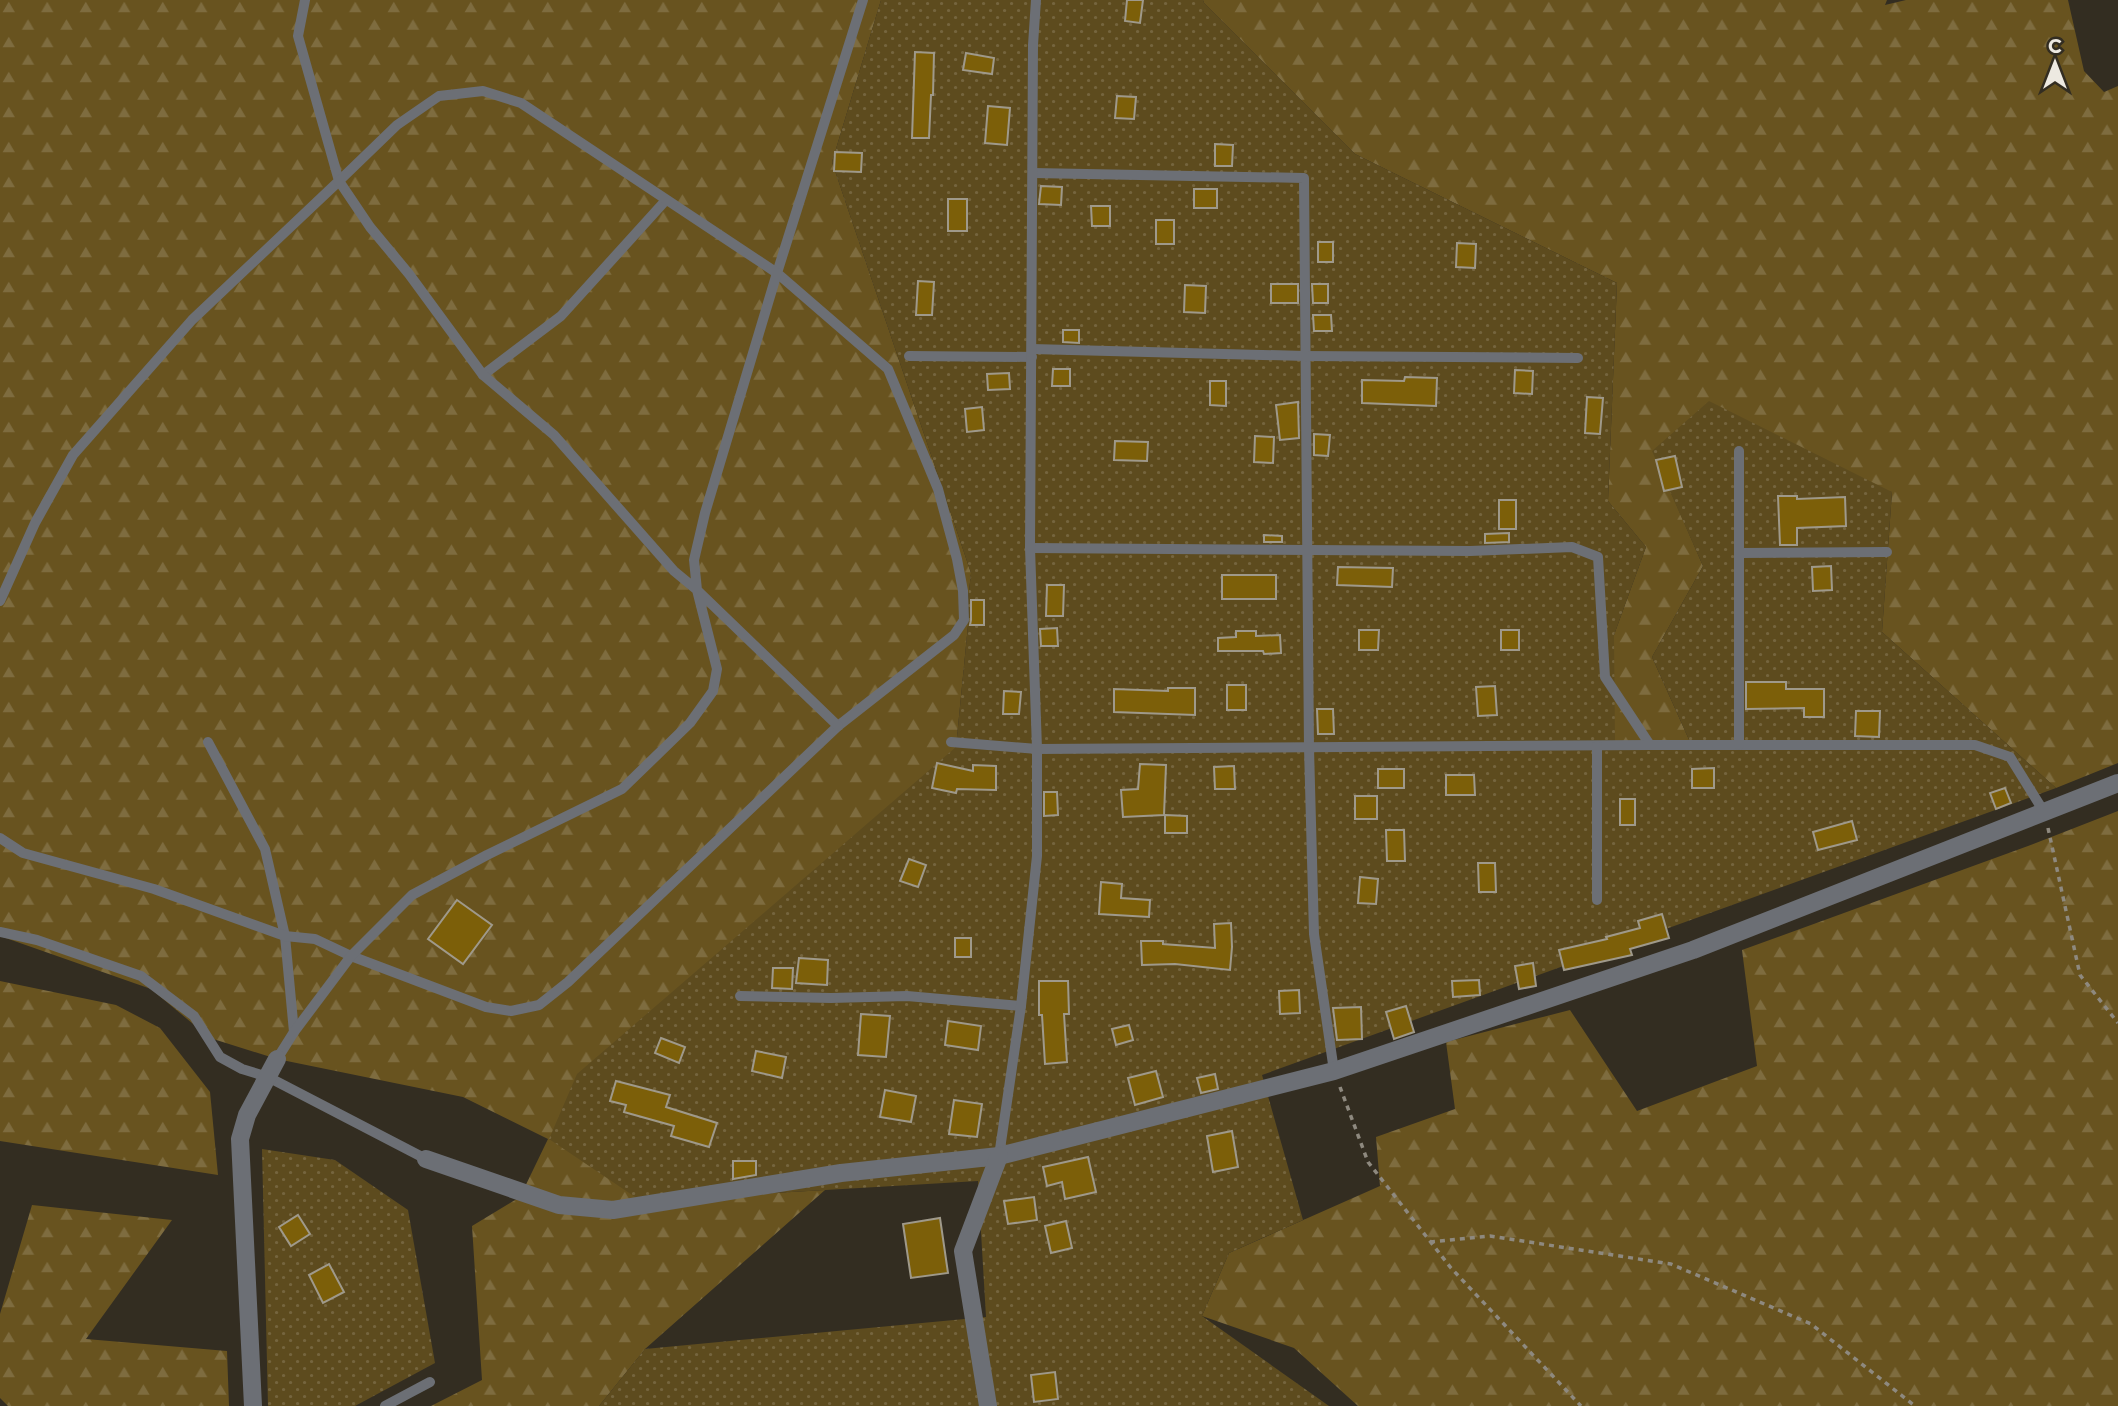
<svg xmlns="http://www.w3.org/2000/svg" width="2118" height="1406" font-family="Montserrat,sans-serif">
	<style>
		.forest { fill: url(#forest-firs) }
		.garden { fill: url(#garden-dots) }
		.building { fill: #7c5f09; stroke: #9f998a; stroke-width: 2 }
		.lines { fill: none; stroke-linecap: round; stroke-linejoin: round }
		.path { stroke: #8e897f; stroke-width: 3.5; stroke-dasharray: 5 5; stroke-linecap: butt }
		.lane { stroke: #6c6f75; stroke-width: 10 }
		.street { stroke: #6c6f75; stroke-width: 18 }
	</style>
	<defs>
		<pattern id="forest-firs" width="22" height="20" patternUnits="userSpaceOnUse" patternTransform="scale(1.75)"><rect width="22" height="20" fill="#68531f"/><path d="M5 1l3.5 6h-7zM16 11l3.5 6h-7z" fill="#7e6c3f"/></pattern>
		<pattern id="garden-dots" width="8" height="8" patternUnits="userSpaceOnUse" patternTransform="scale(1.75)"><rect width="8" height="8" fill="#5d4b1e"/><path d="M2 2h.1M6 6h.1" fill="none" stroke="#75653e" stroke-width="1.8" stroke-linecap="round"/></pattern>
	</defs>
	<rect width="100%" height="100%" fill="#332d21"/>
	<g class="forest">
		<path d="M0 0H881L832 162 971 573 968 600V625L956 747 641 1201 825 1190 645 1349 599 1406H431L482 1380 472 1226 520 1197 548 1139 463 1097 277 1059 210 1038 151 989 0 936Z"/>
		<path d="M1203 0H1887L1885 5 1906 0H2068L2084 71 2104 92 2118 86V763L2056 788 1882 632 1892 492 1653 451 1703 566 1652 657 1690 742 1614 741V635L1646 547 1608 501 1617 283 1355 154 1204 3Z"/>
		<path d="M2118 811V1406H1358L1294 1348 1202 1316 1229 1253 1380 1186 1376 1137 1455 1109 1446 1042 1570 1010 1637 1111 1757 1066 1742 950 2028 846Z"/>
		<path d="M0 981 116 1005 160 1028 210 1092 218 1175 0 1141Z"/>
		<path d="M32 1205 172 1220 86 1339 227 1351 229 1406H8L0 1398V1314Z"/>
	</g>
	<g class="garden">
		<path d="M881 0H1203L1204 3 1355 154 1617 283 1608 501 1646 547 1614 635 1615 741 1690 742 1652 657 1703 566 1652 451 1709 401 1892 492 1882 632 2056 788 1262 1075 1303 1220 1229 1253 1202 1316 1329 1406H599L645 1349 986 1317 978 1181 641 1201 549 1139 577 1074 956 747 968 625V600L971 573 832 162Z"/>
		<path d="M262 1149 335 1160 408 1210 435 1363 355 1406H268Z"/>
	</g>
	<g class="building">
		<path d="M1127 0H1143L1140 23 1125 21Z"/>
		<path d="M915 52 934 53 933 95H931L929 138H912Z"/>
		<path d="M966 53 994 58 992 74 963 70Z"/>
		<path d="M1117 96 1136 97 1134 119 1115 118Z"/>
		<path d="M988 106 1010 108 1007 145 985 143Z"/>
		<path d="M1215 144 1233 145 1232 166H1215Z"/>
		<path d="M835 152 862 153 861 172 834 171Z"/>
		<path d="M1041 186 1062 187 1061 205 1039 204Z"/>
		<rect x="1194" y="189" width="23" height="19"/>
		<rect x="948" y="199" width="19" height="32"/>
		<path d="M1091 206H1110V226H1092Z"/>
		<rect x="1156" y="220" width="18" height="24"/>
		<rect x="1318" y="242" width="15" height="20"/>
		<path d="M1457 243 1476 244 1475 268 1456 267Z"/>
		<path d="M918 281 934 282 932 315H916Z"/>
		<rect x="1271" y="284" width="27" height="19"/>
		<path d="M1312 284H1328V303H1313Z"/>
		<path d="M1185 285 1206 286 1205 313 1184 312Z"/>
		<path d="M1313 315H1331L1332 331H1314Z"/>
		<path d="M1063 330H1079V343L1063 342Z"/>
		<path d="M1053 369H1070V386H1052Z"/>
		<path d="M1515 370 1533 371 1532 394 1514 393Z"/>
		<path d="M1009 373 1010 389 988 390 987 374Z"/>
		<path d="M1405 377 1437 378 1436 406 1362 403V380L1404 381Z"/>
		<path d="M1210 381H1226V406L1210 405Z"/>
		<path d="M1587 397 1603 398 1600 434 1585 433Z"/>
		<path d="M1298 402 1299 438 1280 440 1276 405Z"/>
		<path d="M982 407 984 430 967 432 965 409Z"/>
		<path d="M1314 434 1330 435 1328 456 1314 455Z"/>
		<path d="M1255 436 1274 437 1273 463 1254 462Z"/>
		<path d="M1115 441 1148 442 1147 461 1114 460Z"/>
		<path d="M1675 456 1682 487 1664 491 1656 460Z"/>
		<path d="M1778 496H1797V499L1845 497 1846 526 1797 528V545H1780Z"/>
		<rect x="1499" y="500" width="17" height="29"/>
		<path d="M1509 533V542L1485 543V534Z"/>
		<path d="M1264 535 1282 536V542H1264Z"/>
		<path d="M1831 566 1832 590 1813 591 1812 567Z"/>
		<path d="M1338 567 1393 568 1392 587 1337 585Z"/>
		<rect x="1222" y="575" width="54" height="24"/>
		<path d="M1047 585H1064L1063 616H1046Z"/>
		<path d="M971 600H984V625H970L971 620Z"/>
		<path d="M1057 628 1058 646H1041L1040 629Z"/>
		<path d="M1359 630H1379L1378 650H1359Z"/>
		<rect x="1501" y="630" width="18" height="20"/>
		<path d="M1236 631H1256V636L1280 635 1281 653 1264 654 1263 651H1218V638L1236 637Z"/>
		<path d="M1746 682H1786V689H1824V717H1804V708L1746 709Z"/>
		<rect x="1227" y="685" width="19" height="25"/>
		<path d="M1495 686 1497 715 1478 716 1476 687Z"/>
		<path d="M1168 688H1195V715L1114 712V689L1168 691Z"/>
		<path d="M1004 691 1021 692 1019 714H1003Z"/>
		<path d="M1317 709H1333L1334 734H1318Z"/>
		<path d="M1856 711H1880L1879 737 1855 736Z"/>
		<path d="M937 763 973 771V765L996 766V790L957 789 956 793 932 788Z"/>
		<path d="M1140 764 1166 765 1164 815 1123 817 1121 790 1138 789Z"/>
		<path d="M1234 766 1235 789H1215L1214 767Z"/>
		<path d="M1714 768V788H1692V769Z"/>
		<rect x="1378" y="769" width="26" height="19"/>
		<path d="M1446 775H1474L1475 795H1446Z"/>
		<path d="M2005 788 2011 803 1996 809 1990 793Z"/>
		<path d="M1044 792H1057L1058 815 1044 816Z"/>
		<rect x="1355" y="796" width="22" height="23"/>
		<rect x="1620" y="799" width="15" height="26"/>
		<path d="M1165 815 1187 816V833H1165Z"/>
		<path d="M1852 821 1857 840 1818 850 1813 832Z"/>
		<path d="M1386 830H1404L1405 861H1387Z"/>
		<path d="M909 859 926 865 918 887 900 881Z"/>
		<path d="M1478 863H1495L1496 892H1479Z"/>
		<path d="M1360 877 1378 879 1376 904 1358 903Z"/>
		<path d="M1101 882 1122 884 1121 898 1150 900 1149 917 1099 914Z"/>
		<path d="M457 900 492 925 463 964 428 939Z"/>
		<path d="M1662 914 1669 938 1630 949 1632 955 1564 970 1559 950 1607 939 1606 937 1640 928 1638 921Z"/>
		<path d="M1231 923 1232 947 1230 970 1175 964 1142 965 1141 941H1163V944L1215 948 1214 924Z"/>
		<rect x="955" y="938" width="16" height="19"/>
		<path d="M799 958 828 960 827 985 796 983Z"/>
		<path d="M1533 963 1536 986 1519 989 1515 966Z"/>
		<path d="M773 968H793L792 989 772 988Z"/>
		<path d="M1479 980 1480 995 1453 997 1452 981Z"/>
		<path d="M1039 981H1068L1069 1014H1064L1067 1062 1045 1064 1042 1015H1039Z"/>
		<path d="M1299 990 1300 1013 1280 1014 1279 991Z"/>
		<path d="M1406 1006 1414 1032 1394 1039 1386 1012Z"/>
		<path d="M1361 1007 1362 1039 1337 1040 1333 1008Z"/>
		<path d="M861 1014 890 1016 886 1057 858 1055Z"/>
		<path d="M948 1021 981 1026 978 1050 945 1045Z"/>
		<path d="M1129 1025 1133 1040 1116 1045 1112 1029Z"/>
		<path d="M661 1038 685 1047 679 1063 655 1053Z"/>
		<path d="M756 1051 786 1057 782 1078 752 1071Z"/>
		<path d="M1156 1071 1163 1097 1135 1105 1128 1078Z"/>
		<path d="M1215 1074 1218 1089 1201 1093 1197 1078Z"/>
		<path d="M616 1081 670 1095 666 1107 717 1123 709 1147 671 1136 674 1126 624 1112 626 1105 610 1101Z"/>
		<path d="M885 1090 916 1096 911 1122 880 1117Z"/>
		<path d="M954 1100 982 1104 977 1137 949 1134Z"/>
		<path d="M1232 1131 1238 1167 1213 1172 1207 1136Z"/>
		<path d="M1088 1157 1096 1192 1065 1199 1062 1182 1047 1186 1043 1167Z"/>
		<path d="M733 1161H756V1175L733 1179Z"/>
		<path d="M1034 1197 1037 1220 1008 1224 1004 1201Z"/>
		<path d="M298 1215 310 1234 291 1246 279 1227Z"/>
		<path d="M940 1218 948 1273 911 1278 903 1224Z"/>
		<path d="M1066 1221 1072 1248 1051 1253 1045 1226Z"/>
		<path d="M329 1264 344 1292 323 1303 309 1275Z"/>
		<path d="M1055 1372 1058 1399 1034 1402 1031 1375Z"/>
	</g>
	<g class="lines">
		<g class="path">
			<path d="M2048 828 2080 975 2118 1023"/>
			<path d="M1340 1087 1368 1162 1451 1268 1581 1406"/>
			<path d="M1430 1242 1490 1236 1671 1264 1811 1324 1915 1406"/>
		</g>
		<g class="lane">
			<path d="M1033 173 1304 178 1309 748 1314 934 1334 1071"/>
			<path d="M1032 349 1305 356 1578 358"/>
			<path d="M909 356 1032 357"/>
			<path d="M483 375 561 316 666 200"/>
			<path d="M1030 548 1470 551 1572 547 1598 557 1605 677 1650 745"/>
			<path d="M1739 553 1887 552"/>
			<path d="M0 601 35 523 73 455 192 320 339 181 298 36 305 0"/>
			<path d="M208 742 265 849 285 936 294 1032"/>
			<path d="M951 742 1037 749 1650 745H1975L2010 757 2044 812"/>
			<path d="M1739 745V451"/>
			<path d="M0 838 23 853 154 889 285 936 315 939 351 956 486 1007 511 1011 539 1005 568 982 838 726 954 635 964 620 963 591 957 559 938 489 888 369 777 273 863 0"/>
			<path d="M1597 900V746"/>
			<path d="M0 932 37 940 141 976 194 1016 220 1057 242 1069 268 1077 426 1159"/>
			<path d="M740 996 831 998 907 996 1021 1006"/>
			<path d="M277 1059 294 1032 351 956 412 895 487 855 622 789 690 723 713 691 717 669 697 590 694 560 705 513 777 273 521 103 483 91 439 96 397 125 339 181 370 227 409 274 483 375 554 435 674 571 697 590 838 726"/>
			<path d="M999 1156 1021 1006 1037 856V749L1030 548 1033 45 1036 0"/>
			<path d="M385 1406 430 1382"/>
		</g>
		<g class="street">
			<path d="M426 1159 559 1205 613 1210 841 1173 999 1156 1334 1071 1693 950 2118 783"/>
			<path d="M253 1406 240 1139 247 1115 277 1059"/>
			<path d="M988 1406 963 1251 999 1156"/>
		</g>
	</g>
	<g transform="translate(2055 63)" stroke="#332d21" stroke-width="5" paint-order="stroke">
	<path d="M0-5L12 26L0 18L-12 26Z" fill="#ede9e1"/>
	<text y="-10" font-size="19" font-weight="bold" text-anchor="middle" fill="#ede9e1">С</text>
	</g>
</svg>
